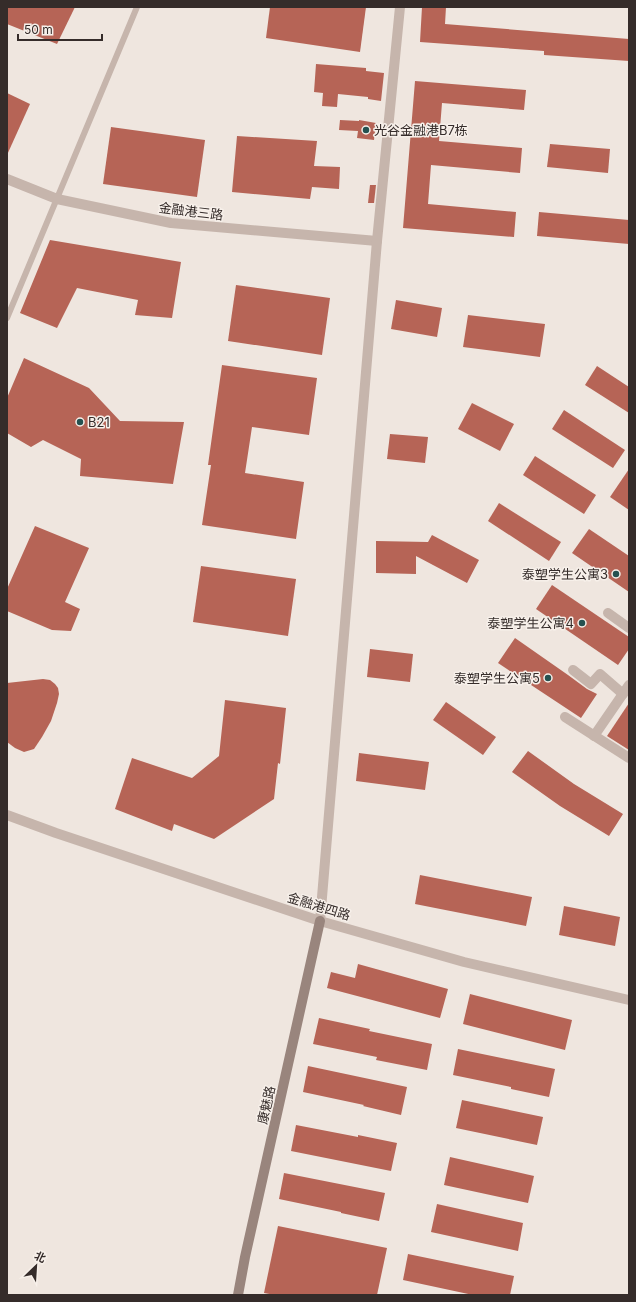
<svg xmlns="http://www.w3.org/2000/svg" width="636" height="1302" font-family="Inter,'Noto Sans SC',sans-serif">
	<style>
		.building { fill: #b66456 }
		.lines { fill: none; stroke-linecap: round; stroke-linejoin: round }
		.service { stroke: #c6b5ac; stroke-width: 6 }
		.minor { stroke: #c6b5ac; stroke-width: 10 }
		.tertiary { stroke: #c6b5ac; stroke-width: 10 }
		.secondary { stroke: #99857d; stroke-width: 10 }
		.poi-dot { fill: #255150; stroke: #f7f0ea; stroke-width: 1.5 }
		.labels { text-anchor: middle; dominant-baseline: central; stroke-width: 3; stroke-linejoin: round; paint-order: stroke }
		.poi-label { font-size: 13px; fill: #352c2a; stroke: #f7f0ea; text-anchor: end }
		.street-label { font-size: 13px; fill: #352c2a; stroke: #f7f0ea }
	</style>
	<rect width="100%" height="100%" fill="#efe6df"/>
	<g class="building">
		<path d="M7 7H75L57 44 7 24Z"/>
		<path d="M270 7H366L360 52 266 38Z"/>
		<path d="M422 7H446L445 24 629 39V61L544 55V51L420 42Z"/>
		<path d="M316 64 366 68V71L384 73 381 101 368 99V97L338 94 337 107 322 106 323 93 314 92Z"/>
		<path d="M415 81 526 90 524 110 442 103 439 141 522 148 520 173 431 165 428 204 516 212 514 237 403 228Z"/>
		<path d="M7 93 30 104 7 155Z"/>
		<path d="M340 120 359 121V120L376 123 374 140 357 138 358 131 339 130Z"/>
		<path d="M111 127 205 140 197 197 103 184Z"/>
		<path d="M237 136 317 141 314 166 340 167 339 189 312 187 310 199 232 192Z"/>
		<path d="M550 144 610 149 608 173 547 167Z"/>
		<path d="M370 185H376L374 203H368Z"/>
		<path d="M539 212 629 220V244L537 236Z"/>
		<path d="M50 240 181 262 172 318 135 315 138 300 77 288 57 328 20 313Z"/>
		<path d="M236 285 330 298 322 355 228 341Z"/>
		<path d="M396 300 442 308 437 337 391 329Z"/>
		<path d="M468 315 545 324 540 357 463 347Z"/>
		<path d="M24 358 89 388 120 421 184 422 173 484 80 476 81 459 43 440 31 447 7 433V398Z"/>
		<path d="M222 365 317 378 309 435 252 427 245 473 304 482 296 539 202 525 211 465H208Z"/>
		<path d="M597 366 629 387V413L585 385Z"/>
		<path d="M472 403 514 424 500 451 458 429Z"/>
		<path d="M564 410 625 450 613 468 552 429Z"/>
		<path d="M390 434 428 437 425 463 387 459Z"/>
		<path d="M535 456 596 495 584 514 523 475Z"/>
		<path d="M629 469V510L610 497Z"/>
		<path d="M499 503 561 542 549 561 488 521Z"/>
		<path d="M35 526 89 548 65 602 80 609 71 631 52 630 7 611V589Z"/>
		<path d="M589 529 629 556V592L572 553Z"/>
		<path d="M432 535 479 560 467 583 416 556V574L376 573V541L428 542Z"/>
		<path d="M201 566 296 579 288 636 193 622Z"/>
		<path d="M552 585 629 637V649L618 665 536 609Z"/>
		<path d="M515 638 568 675 587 689 597 694 581 718 498 663Z"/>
		<path d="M370 649 413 654 410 682 367 677Z"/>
		<path d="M43 679 50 680 55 684 58 688 59 694 57 703 51 721 42 737 34 749 24 752 15 748 7 742V683Z"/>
		<path d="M225 700 286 708 280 764 278 763 274 799 214 839 174 824 172 831 115 809 132 758 192 778 219 756Z"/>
		<path d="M446 702 496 737 483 755 433 720Z"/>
		<path d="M629 703V750L607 736Z"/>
		<path d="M528 751 574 784 623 814 609 836 560 806 512 772Z"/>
		<path d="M359 753 429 762 425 790 356 781Z"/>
		<path d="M420 875 532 897 526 926 415 904Z"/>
		<path d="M564 906 620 917 615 946 559 935Z"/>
		<path d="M358 964 448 989 440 1018 327 988 331 972 355 978Z"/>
		<path d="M470 994 572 1020 565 1050 463 1024Z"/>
		<path d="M319 1018 370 1029 369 1031 432 1044 427 1070 376 1060 377 1057 313 1044Z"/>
		<path d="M458 1049 555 1069 549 1097 511 1089V1087L453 1075Z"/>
		<path d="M308 1066 407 1087 401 1115 363 1106 364 1105 303 1092Z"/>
		<path d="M462 1100 543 1117 537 1145 456 1128Z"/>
		<path d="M296 1125 358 1137V1135L397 1143 391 1171 291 1151Z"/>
		<path d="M450 1157 534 1176 528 1203 444 1185Z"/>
		<path d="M284 1173 385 1193 379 1221 341 1213V1212L279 1199Z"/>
		<path d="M437 1204 523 1223 518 1251 431 1232Z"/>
		<path d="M278 1226 387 1248 377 1295H275L264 1293Z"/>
		<path d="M408 1254 514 1276 510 1295H473L403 1280Z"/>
	</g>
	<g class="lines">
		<path class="service" d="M7 318 137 7"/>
		<g class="minor">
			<path d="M7 179 57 199 171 223 377 241"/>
			<path d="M608 613 629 628"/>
			<path d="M573 670 591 684 600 674 623 694"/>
			<path d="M565 717 629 758"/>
			<path d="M594 736 629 685"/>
			<path d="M320 921 377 241 400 7"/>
		</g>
		<path class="tertiary" d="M7 815 56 833 320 921 464 962 629 1000"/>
		<path class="secondary" d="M238 1295 245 1257 320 921"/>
	</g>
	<g class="poi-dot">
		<circle cx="366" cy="130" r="4"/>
		<circle cx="80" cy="422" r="4"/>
		<circle cx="616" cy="574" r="4"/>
		<circle cx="582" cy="623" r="4"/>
		<circle cx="548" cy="678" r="4"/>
	</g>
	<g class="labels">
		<g class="poi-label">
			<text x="374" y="130" text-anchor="start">光谷金融港B7栋</text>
			<text x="88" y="422" text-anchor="start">B21</text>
			<text x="608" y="574">泰塑学生公寓3</text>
			<text x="574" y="623">泰塑学生公寓4</text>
			<text x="540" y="678">泰塑学生公寓5</text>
		</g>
		<g class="street-label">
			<text transform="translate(191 211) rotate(7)">金融港三路</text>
			<text transform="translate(319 906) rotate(17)">金融港四路</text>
			<text transform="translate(266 1105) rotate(-77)">康魅路</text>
		</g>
	</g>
	<rect width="636" height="1302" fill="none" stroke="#352c2a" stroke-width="16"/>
	<g transform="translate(36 1266) rotate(25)" stroke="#f7f0ea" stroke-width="3" paint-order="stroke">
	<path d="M0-3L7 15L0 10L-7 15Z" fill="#352c2a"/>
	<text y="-6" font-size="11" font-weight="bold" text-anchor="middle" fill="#352c2a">北</text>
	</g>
	<path d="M18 34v6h84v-6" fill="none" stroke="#352c2a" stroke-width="2"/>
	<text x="24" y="34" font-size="12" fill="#352c2a" stroke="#f7f0ea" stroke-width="3" paint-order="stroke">50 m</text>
</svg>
